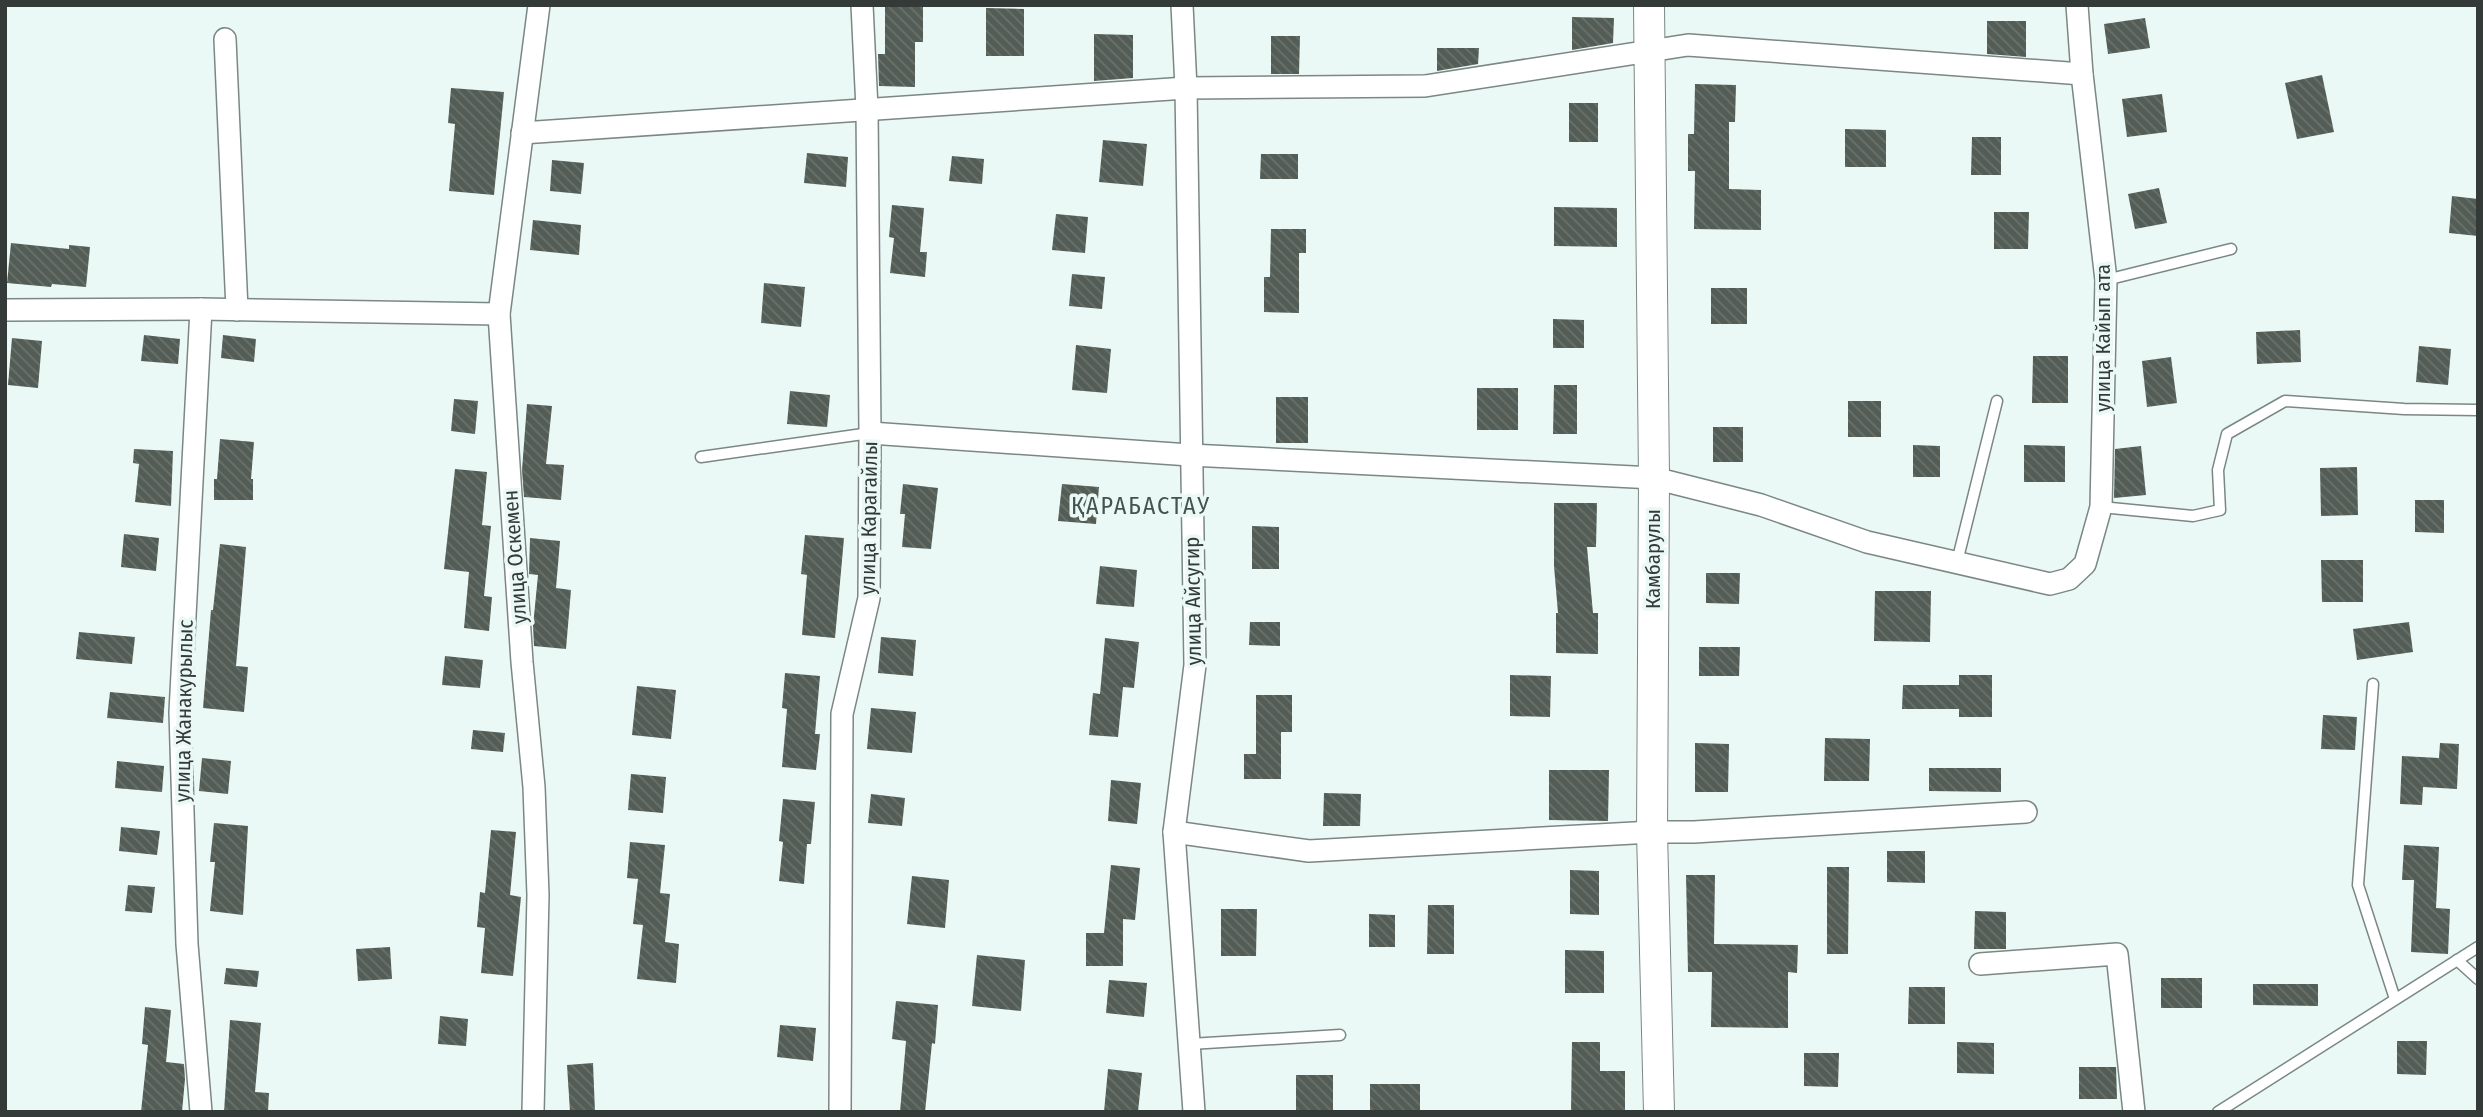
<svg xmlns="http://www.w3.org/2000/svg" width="2483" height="1117" font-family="'Fira Sans Condensed',sans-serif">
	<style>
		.building { fill: url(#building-back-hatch) }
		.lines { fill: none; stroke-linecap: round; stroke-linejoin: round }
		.lane-casing { stroke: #7a8784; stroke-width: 13 }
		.street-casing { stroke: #7a8784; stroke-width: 24 }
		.secondary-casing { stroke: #7a8784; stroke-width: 32 }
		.lane { stroke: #fff; stroke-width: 10 }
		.street { stroke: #fff; stroke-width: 21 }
		.secondary { stroke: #fff; stroke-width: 30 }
		.labels { text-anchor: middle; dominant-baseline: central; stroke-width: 7; stroke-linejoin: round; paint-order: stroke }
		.street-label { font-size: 21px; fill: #343a38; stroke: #ebf9f6 }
		.quarter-label { font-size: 24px; letter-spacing: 2px; fill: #46524f; stroke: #ebf9f6 }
	</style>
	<defs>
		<pattern id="building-back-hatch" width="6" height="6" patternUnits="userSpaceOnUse" patternTransform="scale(1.75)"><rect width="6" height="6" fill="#535d56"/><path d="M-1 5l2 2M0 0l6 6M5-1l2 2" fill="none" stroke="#69726c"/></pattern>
	</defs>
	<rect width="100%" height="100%" fill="#ebf9f6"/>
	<g class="building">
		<path d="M885 5H923V42H915V87L879 86 878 54H885Z"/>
		<path d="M986 8 1024 9V56H986Z"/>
		<path d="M1572 17 1614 18 1613 43 1572 50Z"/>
		<path d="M2145 18 2150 48 2108 54 2104 24Z"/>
		<path d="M1987 21H2026V57L1987 54Z"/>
		<path d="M1094 34 1133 35V78L1094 81Z"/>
		<path d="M1271 36H1300L1299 74H1271Z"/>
		<path d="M1437 48H1479L1478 64 1437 71Z"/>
		<path d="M2322 75 2334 132 2297 139 2285 83Z"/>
		<path d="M1695 84 1736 85 1735 122H1729V189L1761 190V230L1694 229 1695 171H1688V134H1694Z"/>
		<path d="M451 88 504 92 494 195 449 191 455 124 448 123Z"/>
		<path d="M2162 94 2167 132 2127 137 2122 99Z"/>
		<rect x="1569" y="103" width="29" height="39"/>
		<path d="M1845 129 1886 130V167H1845Z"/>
		<path d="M1972 137H2001V175H1971Z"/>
		<path d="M1103 140 1147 144 1143 186 1099 182Z"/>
		<path d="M807 153 848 157 846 187 804 183Z"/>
		<path d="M1261 154H1298V179H1260Z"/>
		<path d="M952 156 984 159 982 184 949 181Z"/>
		<path d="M552 160 584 163 581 194 550 191Z"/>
		<path d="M2159 188 2167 223 2135 229 2128 194Z"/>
		<path d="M2452 196 2478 199V236L2449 233Z"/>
		<path d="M892 205 924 208 920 252H927L925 277 890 273 894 238 889 237Z"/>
		<path d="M1554 207 1617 208V247L1554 246Z"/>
		<path d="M1994 212H2029L2028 249H1994Z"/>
		<path d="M1056 214 1088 217 1085 253 1052 250Z"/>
		<path d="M533 220 581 225 579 255 530 250Z"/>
		<path d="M1271 229H1306V253H1299V313L1264 312V277H1270Z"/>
		<path d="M11 243 69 249V245L90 247 86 287 52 284 51 287 7 283Z"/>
		<path d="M1072 274 1105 277 1102 309 1069 306Z"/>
		<path d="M764 283 805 287 801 327 761 323Z"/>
		<rect x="1711" y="288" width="36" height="36"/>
		<path d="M1553 319 1584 320V348H1553Z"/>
		<path d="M2300 330 2301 362 2257 364 2256 332Z"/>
		<path d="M144 335 180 339 178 364 141 361Z"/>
		<path d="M223 335 256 339 254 362 221 358Z"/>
		<path d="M12 338 42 341 38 388 8 385Z"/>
		<path d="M1076 345 1111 349 1107 393 1072 390Z"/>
		<path d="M2419 346 2451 349 2448 385 2416 382Z"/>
		<path d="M2033 356H2068V403H2032Z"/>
		<path d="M2171 357 2177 403 2147 407 2142 361Z"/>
		<path d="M1554 385H1577V434H1553Z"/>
		<rect x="1477" y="388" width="41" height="42"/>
		<path d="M790 391 830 395 827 427 787 424Z"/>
		<rect x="1276" y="397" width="32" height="46"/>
		<path d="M454 399 478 401 475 434 451 431Z"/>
		<rect x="1848" y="401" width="33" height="36"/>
		<path d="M527 404 552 406 546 464 564 465 561 500 524 497 522 470Z"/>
		<rect x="1713" y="427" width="30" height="35"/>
		<path d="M220 439 254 442 251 479H253V500H214V479H217Z"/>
		<path d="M1913 445 1940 446V477H1913Z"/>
		<path d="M2024 445 2065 446V482H2024Z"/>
		<path d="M2141 446 2146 495 2114 498 2115 449Z"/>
		<path d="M134 449 173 451 171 506 135 502 139 464 133 463Z"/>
		<path d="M2357 467 2358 515 2321 516 2320 468Z"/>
		<path d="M455 469 487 472 482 525 491 526 484 596 492 597 489 631 464 628 469 572 444 569Z"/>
		<path d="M903 484 938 488 931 549 902 547 905 514H900Z"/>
		<path d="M1062 484 1099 487 1096 524 1058 521Z"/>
		<path d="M2415 500H2444V533L2415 532Z"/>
		<path d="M1554 503H1597L1596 547H1587L1593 613H1598V654L1556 653V613H1558L1554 566Z"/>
		<path d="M1252 526 1279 527V569H1252Z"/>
		<path d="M124 534 159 538 156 571 121 567Z"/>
		<path d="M805 535 844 538 835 638 802 635 807 575 801 574Z"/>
		<path d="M530 538 560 541 556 588 571 590 566 649 534 646 533 626 538 575 529 574Z"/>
		<path d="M220 544 246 547 236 666 248 667 244 712 203 708 211 610H213Z"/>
		<path d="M2321 560H2363V602H2322Z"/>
		<path d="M1100 566 1137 570 1134 607 1096 604Z"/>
		<path d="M1706 573H1740L1739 604 1706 603Z"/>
		<path d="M1875 591H1931L1930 642 1874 641Z"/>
		<path d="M1250 622H1280V646L1249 645Z"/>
		<path d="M2409 622 2413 652 2357 660 2353 629Z"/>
		<path d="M79 632 135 637 132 664 76 659Z"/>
		<path d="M881 637 916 640 913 676 878 673Z"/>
		<path d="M1105 638 1139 642 1134 688 1123 687 1118 737 1089 735 1093 693 1100 694Z"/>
		<path d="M1699 647H1740L1739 676H1699Z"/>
		<path d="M445 656 483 660 480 688 442 685Z"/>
		<path d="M785 673 820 676 815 734H820L816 770 782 767 787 709 782 708Z"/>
		<path d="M1510 675 1551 676 1550 717 1510 716Z"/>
		<path d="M1959 675H1992V717H1959V709H1902L1903 685H1959Z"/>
		<path d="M637 686 676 690 671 739 632 735Z"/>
		<path d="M110 692 165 697 163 723 107 718Z"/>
		<path d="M1256 695H1292V732H1281V779H1244V754H1256Z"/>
		<path d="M871 708 916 712 912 753 867 749Z"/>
		<path d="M2323 715 2357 717 2355 750 2321 749Z"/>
		<path d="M473 730 505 733 503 752 471 749Z"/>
		<path d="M1825 738 1870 739 1869 781H1824Z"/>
		<path d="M1695 743 1729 744 1728 792H1695Z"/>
		<path d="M2440 743 2459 744 2457 789 2423 787 2422 805 2400 804 2402 756 2439 758Z"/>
		<path d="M202 758 231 761 228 794 199 791Z"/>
		<path d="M117 761 164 766 162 792 115 788Z"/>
		<path d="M1929 768H2001V792L1929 791Z"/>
		<path d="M1549 770H1609L1608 821 1549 820Z"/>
		<path d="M631 774 666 777 663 813 628 810Z"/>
		<path d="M1111 780 1141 783 1137 824 1108 821Z"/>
		<path d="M1324 793 1361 794 1360 826H1323Z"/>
		<path d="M871 794 905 798 902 826 868 823Z"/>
		<path d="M783 799 815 802 811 844H807L804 884 779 881 783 842 779 841Z"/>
		<path d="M214 823 248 826 243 915 210 911 215 862H210Z"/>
		<path d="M121 827 160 831 157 855 119 851Z"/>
		<path d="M491 830 516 832 510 895 521 897 513 976 481 973 485 928 477 927 480 892 485 893Z"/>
		<path d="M630 842 665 845 660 893 670 894 665 942 679 944 676 983 637 979 643 925 633 924 638 879 627 878Z"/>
		<path d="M2404 845 2439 847 2436 908 2450 909 2448 954 2411 952 2414 880H2402Z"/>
		<path d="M1887 851H1925V883L1887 882Z"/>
		<path d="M1111 865 1140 868 1135 920 1123 919V966H1086V933H1104Z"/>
		<path d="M1827 867H1849L1848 954H1827Z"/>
		<path d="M1570 870 1599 871V915L1570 914Z"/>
		<path d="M1686 875H1715L1714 944 1798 945 1797 973 1788 972V1028L1711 1027 1712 972H1688Z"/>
		<path d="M912 876 949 880 945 928 907 924Z"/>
		<path d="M128 885 155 887 152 913 125 911Z"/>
		<path d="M1428 905H1454V954H1427Z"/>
		<path d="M1221 909H1257L1256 956H1221Z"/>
		<path d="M1975 911 2006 912V949H1974Z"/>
		<path d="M1369 914 1395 915V947H1369Z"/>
		<path d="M390 947 392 979 358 981 356 949Z"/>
		<path d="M1565 950 1604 951V993H1565Z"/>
		<path d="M977 955 1025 960 1021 1011 972 1006Z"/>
		<path d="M226 968 259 971 257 987 224 984Z"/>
		<rect x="2161" y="978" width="41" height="30"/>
		<path d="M1109 980 1147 983 1144 1017 1106 1013Z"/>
		<path d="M2253 984H2318V1006L2253 1005Z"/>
		<path d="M1909 987H1945V1024H1908Z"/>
		<path d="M896 1001 938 1005 935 1044 932 1043 925 1112H900L906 1041 892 1039Z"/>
		<path d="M145 1007 171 1010 166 1062 184 1064 185 1079 182 1112H141L148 1045 142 1044Z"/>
		<path d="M440 1016 468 1019 466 1046 438 1044Z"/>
		<path d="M230 1020 261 1023 255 1092 269 1093 268 1112H224Z"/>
		<path d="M780 1025 816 1028 813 1061 777 1057Z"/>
		<path d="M2397 1041H2427L2426 1075 2397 1074Z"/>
		<path d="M1572 1042H1600V1071H1625V1112H1571Z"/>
		<path d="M1957 1042 1994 1043V1074L1957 1073Z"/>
		<path d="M1804 1053H1839L1838 1087 1804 1086Z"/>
		<path d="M593 1063 595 1112H570L567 1065Z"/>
		<path d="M2079 1067H2116L2117 1099H2079Z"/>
		<path d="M1108 1069 1142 1073 1138 1112H1104Z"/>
		<rect x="1296" y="1075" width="37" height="37"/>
		<rect x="1370" y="1084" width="50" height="28"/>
	</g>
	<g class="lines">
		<defs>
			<g id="lane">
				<path d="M2106 280 2231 249"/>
				<path d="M701 457 870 433"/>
				<path d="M2101 507 2193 516 2220 510 2218 470 2227 434 2285 401 2404 409 2478 410"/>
				<path d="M1957 562 1997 401"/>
				<path d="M2373 684 2358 885 2395 999"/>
				<path d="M2457 960 2478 979"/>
				<path d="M1190 1044 1340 1035"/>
				<path d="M2218 1112 2478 947"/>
			</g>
			<g id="street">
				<path d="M1182 5 1186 88 1195 665 1174 832 1194 1112"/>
				<path d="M225 39 237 310"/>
				<path d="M522 133 1186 88 1425 86 1688 45 2082 74"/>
				<path d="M201 309 180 712 187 944 201 1112"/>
				<path d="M5 310 201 309 499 314"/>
				<path d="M870 433 1190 455 1654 478 1761 505 1867 542 2050 584 2069 579 2085 564 2101 507 2106 280 2082 74 2077 5"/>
				<path d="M1174 832 1309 851 1652 832H1694L2026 812"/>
				<path d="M1980 964 2117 954 2134 1112"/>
				<path d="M533 1112 538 895 534 787 522 662 499 314 539 5"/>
				<path d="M840 1112 842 714 869 598 870 433 867 109 862 5"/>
			</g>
			<path id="secondary" d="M1649 5 1654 478 1652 832 1659 1112"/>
		</defs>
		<use href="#lane" class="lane-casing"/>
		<use href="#street" class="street-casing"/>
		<use href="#secondary" class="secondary-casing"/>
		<use href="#lane" class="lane"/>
		<use href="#street" class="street"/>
		<use href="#secondary" class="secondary"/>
	</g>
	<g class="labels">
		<g class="street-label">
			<text transform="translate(2103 338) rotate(-90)">улица Кайып ата</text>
			<text transform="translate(869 518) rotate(-89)">улица Карагайлы</text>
			<text transform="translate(515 557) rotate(-94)">улица Оскемен</text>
			<text transform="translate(1653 559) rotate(-90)">Камбарулы</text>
			<text transform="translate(1193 601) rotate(-91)">улица Айсугир</text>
			<text transform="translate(184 711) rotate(-89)">улица Жанакурылыс</text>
		</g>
		<g class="quarter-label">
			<text x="1141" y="506">ҚАРАБАСТАУ</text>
		</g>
	</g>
	<rect width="2483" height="1117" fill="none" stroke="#343a38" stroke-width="14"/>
</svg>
